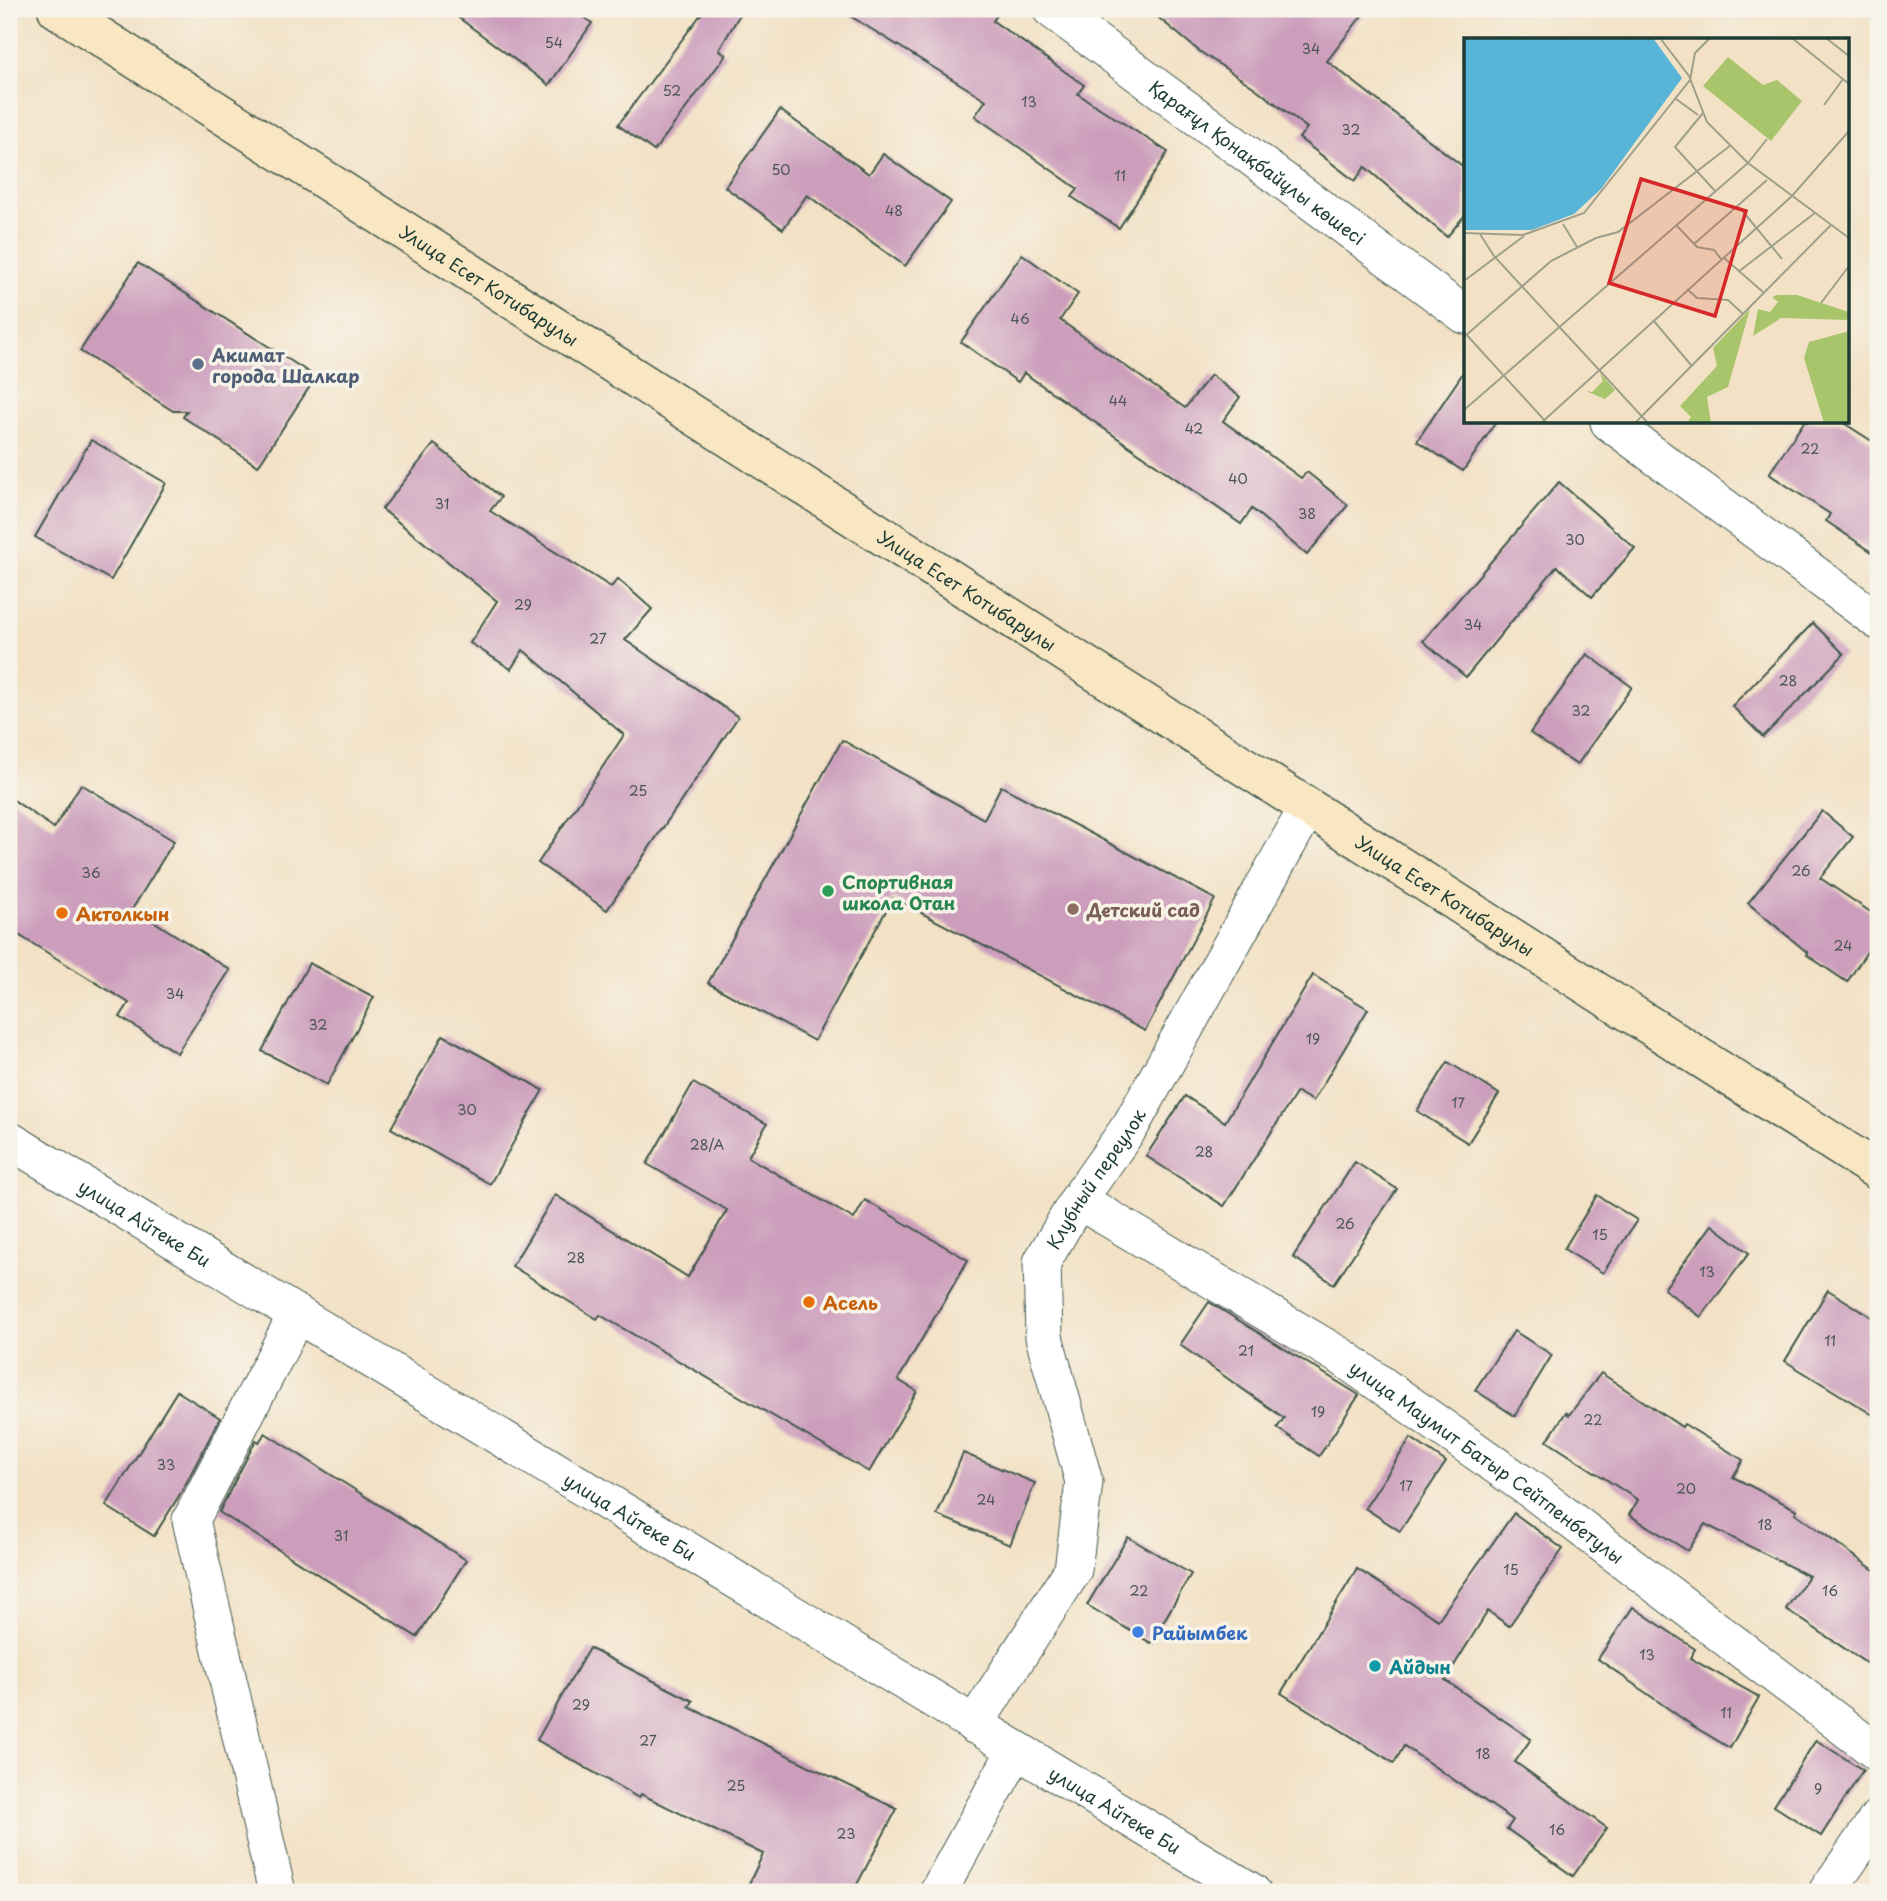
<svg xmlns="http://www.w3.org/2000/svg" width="1887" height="1901" font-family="'Playpen Sans',sans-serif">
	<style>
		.building { fill: #cc9ebc }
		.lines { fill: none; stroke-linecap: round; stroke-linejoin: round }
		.street-casing { stroke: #3f564a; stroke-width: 39 }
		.secondary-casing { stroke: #3f564a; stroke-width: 41 }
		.street { stroke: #fff; stroke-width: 37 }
		.secondary { stroke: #f9e7c3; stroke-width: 38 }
		.service-dot { fill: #5c6f8a; stroke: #f7f3e8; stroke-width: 2.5 }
		.leisure-dot { fill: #2e9e5b; stroke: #f7f3e8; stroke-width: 2.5 }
		.education-dot { fill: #8d6e63; stroke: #f7f3e8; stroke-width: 2.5 }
		.food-dot { fill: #e8710a; stroke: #f7f3e8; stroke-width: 2.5 }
		.shop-dot { fill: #3f7fe0; stroke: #f7f3e8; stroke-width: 2.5 }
		.culture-dot { fill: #0f9aa8; stroke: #f7f3e8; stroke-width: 2.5 }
		.labels { text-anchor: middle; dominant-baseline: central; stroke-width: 7; stroke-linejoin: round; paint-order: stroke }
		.number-label { font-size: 14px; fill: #4a5556 }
		.street-label { font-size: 18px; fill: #1f3d34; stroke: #f7f3e8 }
		.service-label { font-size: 18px; font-weight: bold; fill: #4e5e75; stroke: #f7f3e8; text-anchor: start }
		.leisure-label { font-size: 18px; font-weight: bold; fill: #27864d; stroke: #f7f3e8; text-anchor: start }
		.education-label { font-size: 18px; font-weight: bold; fill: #785e54; stroke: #f7f3e8; text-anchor: start }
		.food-label { font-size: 18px; font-weight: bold; fill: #c56008; stroke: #f7f3e8; text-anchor: start }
		.shop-label { font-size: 18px; font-weight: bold; fill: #366cbe; stroke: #f7f3e8; text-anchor: start }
		.culture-label { font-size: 18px; font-weight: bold; fill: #0d838f; stroke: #f7f3e8; text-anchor: start }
		.inset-road { fill: none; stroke: #9e9f8b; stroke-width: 2 }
		.view { fill: #d62828; fill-opacity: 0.15; stroke: #d62828; stroke-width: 3.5 }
		.inset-edge { fill: none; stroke: #1f3d34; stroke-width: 3.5 }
	</style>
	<rect width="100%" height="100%" fill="#f7f3e8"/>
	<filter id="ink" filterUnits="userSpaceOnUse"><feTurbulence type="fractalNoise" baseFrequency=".0143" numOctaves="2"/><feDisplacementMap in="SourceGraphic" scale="14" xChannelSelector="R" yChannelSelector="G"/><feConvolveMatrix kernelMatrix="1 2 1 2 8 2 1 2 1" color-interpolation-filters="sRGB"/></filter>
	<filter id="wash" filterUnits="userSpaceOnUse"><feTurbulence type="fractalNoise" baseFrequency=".00686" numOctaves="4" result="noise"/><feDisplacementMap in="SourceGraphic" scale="28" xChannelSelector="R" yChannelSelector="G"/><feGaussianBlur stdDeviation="1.57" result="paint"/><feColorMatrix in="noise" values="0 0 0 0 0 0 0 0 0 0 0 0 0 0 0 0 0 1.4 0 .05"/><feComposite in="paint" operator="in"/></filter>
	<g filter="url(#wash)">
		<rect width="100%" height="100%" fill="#f2e1c5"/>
		<g id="blocks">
			<g class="building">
				<path d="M447 9H572L592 23 549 85Z"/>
				<path d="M705 9H743L719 50 726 55 654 151 618 125Z"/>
				<path d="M839 9H1001L993 21 1084 85 1078 94 1168 152 1119 228 1072 197 1078 189 975 116 986 100Z"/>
				<path d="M1148 9H1367L1327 61 1465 168V215L1447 237 1365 167 1355 181 1299 138 1307 128 1255 88 1199 51Z"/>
				<path d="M780 110 869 174 883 154 951 202 905 266 807 195 783 229 725 187Z"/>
				<path d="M1022 254 1078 294 1060 320 1185 408 1211 375 1240 397 1223 421 1301 478 1307 472 1348 505 1307 555 1252 509 1241 524 1024 373 1018 382 961 342Z"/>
				<path d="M138 263 316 377 258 466 183 417 187 411H173L80 351Z"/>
				<path d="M1465 370V422H1496L1463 471 1417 441Z"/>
				<path d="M1804 422H1842L1878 445V556L1826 521 1830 514 1769 474Z"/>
				<path d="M91 440 166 483 111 580 35 537Z"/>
				<path d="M434 444 501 497 490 511 611 587 618 579 652 609 625 640 738 717 607 910 538 863 624 735 523 650 511 669 470 643 497 601 382 509Z"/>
				<path d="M1559 482 1635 548 1592 597 1557 566 1466 677 1423 641Z"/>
				<path d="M1813 623 1844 654 1763 737 1732 706Z"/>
				<path d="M1587 654 1632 687 1577 765 1530 733Z"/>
				<path d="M842 740 984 819 1001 786 1215 899 1145 1031 893 898 814 1041 708 983Z"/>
				<path d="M81 784 174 841 133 908 230 970 177 1053 120 1017 129 1003 9 929V797L54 828Z"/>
				<path d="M1822 811 1853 837 1820 878 1878 917V935L1847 982 1807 955 1808 953 1748 903Z"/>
				<path d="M309 963 374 997 327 1085 262 1051Z"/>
				<path d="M1313 975 1368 1009 1313 1101 1297 1092 1224 1206 1146 1156 1185 1096 1225 1122Z"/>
				<path d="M443 1035 543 1090 490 1184 391 1128Z"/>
				<path d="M1448 1062 1499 1094 1468 1143 1417 1111Z"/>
				<path d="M693 1083 767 1124 748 1157 854 1219 865 1200 968 1260 898 1380 917 1391 869 1472 600 1315 597 1319 512 1266 555 1195 688 1277 727 1210 647 1164Z"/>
				<path d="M1355 1162 1397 1189 1334 1284 1293 1257Z"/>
				<path d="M1597 1195 1637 1220 1603 1273 1564 1249Z"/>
				<path d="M1712 1225 1749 1253 1701 1317 1664 1289Z"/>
				<path d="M1828 1290 1878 1321V1418L1785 1361Z"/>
				<path d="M1209 1302 1359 1395 1319 1456 1277 1428 1284 1418 1180 1345Z"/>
				<path d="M1514 1331 1552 1355 1515 1416 1475 1390Z"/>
				<path d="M1601 1373 1682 1427 1684 1424 1743 1460 1733 1477 1797 1510 1795 1513 1878 1573V1671L1786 1609 1809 1576 1705 1524 1688 1551 1629 1515 1638 1500 1547 1441 1566 1412 1569 1415Z"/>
				<path d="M177 1391 220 1418 182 1491 154 1536 106 1506Z"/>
				<path d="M265 1433 466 1560 417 1637 219 1512 256 1440 259 1442Z"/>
				<path d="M1411 1438 1446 1462 1400 1531 1365 1508Z"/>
				<path d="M963 1453 1035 1483 1010 1545 937 1515Z"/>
				<path d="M1514 1513 1563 1549 1509 1626 1488 1611 1445 1680 1531 1739 1515 1762 1607 1828 1573 1876 1507 1829 1513 1820 1404 1746 1394 1763 1281 1693 1357 1569 1438 1620Z"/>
				<path d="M1128 1537 1191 1574 1151 1643 1087 1605Z"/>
				<path d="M1633 1607 1695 1649 1690 1658 1759 1697 1730 1748 1693 1726 1598 1659Z"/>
				<path d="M589 1648 693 1701 689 1707 897 1809 853 1892H745L763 1854 641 1794 639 1798 537 1740Z"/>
				<path d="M1816 1740 1863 1770 1821 1836 1774 1806Z"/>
			</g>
		</g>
	</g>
	<g filter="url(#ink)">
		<use href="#blocks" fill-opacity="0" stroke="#3f564a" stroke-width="2"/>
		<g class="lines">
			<defs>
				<g id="street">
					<path id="s1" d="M1051 9 1465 315"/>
					<path d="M1609 422 1878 621"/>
					<path id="s2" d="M9 1140 1252 1892"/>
					<path id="s3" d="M1078 1200 1342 1357 1534 1492 1878 1753"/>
					<path id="s4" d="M974 1725 1073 1570 1084 1482 1044 1337 1042 1262 1078 1200 1131 1125 1308 807"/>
					<path d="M277 1892 191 1520 297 1314"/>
					<path d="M938 1892 1016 1750"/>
					<path d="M1827 1892 1878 1818"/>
				</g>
				<g id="secondary">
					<path id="s5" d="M57 9 1878 1171"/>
				</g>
			</defs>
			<use href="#street" class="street-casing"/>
			<use href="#secondary" class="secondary-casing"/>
			<use href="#street" class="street"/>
			<use href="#secondary" class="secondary"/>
		</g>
	</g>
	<circle class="service-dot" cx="198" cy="364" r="7"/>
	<circle class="leisure-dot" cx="828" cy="891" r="7"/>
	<circle class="education-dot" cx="1073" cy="909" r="7"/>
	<g class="food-dot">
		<circle cx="62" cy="913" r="7"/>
		<circle cx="809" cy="1302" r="7"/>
	</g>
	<circle class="shop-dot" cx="1138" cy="1632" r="7"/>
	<circle class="culture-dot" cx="1375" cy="1666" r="7"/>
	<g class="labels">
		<g class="number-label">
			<text x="554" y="42">54</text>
			<text x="1311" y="48">34</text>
			<text x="672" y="90">52</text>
			<text x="1029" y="101">13</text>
			<text x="1351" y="129">32</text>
			<text x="781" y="169">50</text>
			<text x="1120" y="175">11</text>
			<text x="894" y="210">48</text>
			<text x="1020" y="318">46</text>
			<text x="1118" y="400">44</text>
			<text x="1194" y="428">42</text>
			<text x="1810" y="448">22</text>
			<text x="1238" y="478">40</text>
			<text x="442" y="503">31</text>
			<text x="1307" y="513">38</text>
			<text x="1575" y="539">30</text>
			<text x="523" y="604">29</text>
			<text x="1473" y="624">34</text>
			<text x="598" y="638">27</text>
			<text x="1788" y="680">28</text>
			<text x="1581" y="710">32</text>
			<text x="638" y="790">25</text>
			<text x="1801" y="870">26</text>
			<text x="91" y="872">36</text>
			<text x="1843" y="945">24</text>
			<text x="175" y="993">34</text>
			<text x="318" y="1024">32</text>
			<text x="1313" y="1038">19</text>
			<text x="1458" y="1102">17</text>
			<text x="467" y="1109">30</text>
			<text x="707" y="1144">28/А</text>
			<text x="1204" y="1151">28</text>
			<text x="1345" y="1223">26</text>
			<text x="1600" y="1234">15</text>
			<text x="576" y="1257">28</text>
			<text x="1707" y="1271">13</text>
			<text x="1830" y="1340">11</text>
			<text x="1246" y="1350">21</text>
			<text x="1318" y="1411">19</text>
			<text x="1593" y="1419">22</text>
			<text x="166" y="1464">33</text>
			<text x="1406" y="1485">17</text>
			<text x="1686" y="1488">20</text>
			<text x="986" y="1499">24</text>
			<text x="1765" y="1524">18</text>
			<text x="341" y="1535">31</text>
			<text x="1511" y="1569">15</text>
			<text x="1139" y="1590">22</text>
			<text x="1830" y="1590">16</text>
			<text x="1647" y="1654">13</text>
			<text x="581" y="1704">29</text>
			<text x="1726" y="1712">11</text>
			<text x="648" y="1740">27</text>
			<text x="1483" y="1753">18</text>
			<text x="736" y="1785">25</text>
			<text x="1818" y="1788">9</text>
			<text x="1557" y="1829">16</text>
			<text x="846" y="1833">23</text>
		</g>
		<g class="street-label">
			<text stroke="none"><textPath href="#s1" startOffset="257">Қарағұл Қонақбайұлы көшесі</textPath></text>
			<text stroke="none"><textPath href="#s5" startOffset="513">Улица Есет Котибарулы</textPath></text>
			<text stroke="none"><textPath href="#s5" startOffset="1080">Улица Есет Котибарулы</textPath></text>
			<text stroke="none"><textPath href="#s5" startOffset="1647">Улица Есет Котибарулы</textPath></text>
			<text stroke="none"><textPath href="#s4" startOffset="597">Клубный переулок</textPath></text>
			<text stroke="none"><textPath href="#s2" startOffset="159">улица Айтеке Би</textPath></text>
			<text stroke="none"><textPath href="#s3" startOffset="486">улица Маумит Батыр Сейтпенбетулы</textPath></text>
			<text stroke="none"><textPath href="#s2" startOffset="726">улица Айтеке Би</textPath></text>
			<text stroke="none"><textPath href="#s2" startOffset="1293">улица Айтеке Би</textPath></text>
		</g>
		<g class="service-label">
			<text x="212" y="354">Акимат<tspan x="212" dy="21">города Шалкар</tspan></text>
		</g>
		<g class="leisure-label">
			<text x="842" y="881">Спортивная<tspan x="842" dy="21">школа Отан</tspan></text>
		</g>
		<g class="education-label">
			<text x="1087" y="909">Детский сад</text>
		</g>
		<g class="food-label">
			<text x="76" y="913">Актолкын</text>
			<text x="823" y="1302">Асель</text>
		</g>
		<g class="shop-label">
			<text x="1152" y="1632">Райымбек</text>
		</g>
		<g class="culture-label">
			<text x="1389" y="1666">Айдын</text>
		</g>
	</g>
	<g transform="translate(1464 38)">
		<rect width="385" height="385" fill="#f2e1c5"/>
		<path d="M313 257H333L385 274V282L317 280 289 298 294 271 306 274 314 264 308 259ZM286 271 264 349 243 359 247 385H223L227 379 216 368 253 328 249 310Z" fill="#a9c56c"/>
		<path d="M385 293V385H360L340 320 345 304Z" fill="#a9c56c"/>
		<path d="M264 19 299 47 313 42 338 63 307 103 239 48ZM136 335 151 352 141 361 122 353 128 354 139 343Z" fill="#a9c56c"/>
		<path d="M0 0H189L218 40 137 151 110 176 68 192H0Z" fill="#59b5d7"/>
		<path class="inset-road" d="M328 0 385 46M362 0 385 18M212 61 234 77M360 67 379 41M239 75 211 109 251 153M303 101 284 125 385 200M276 170 318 221M99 186 113 209M213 188 233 209 250 212 257 221M0 195 59 197 120 175 226 42 231 15 246 0M16 196 30 218 184 385M230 206 303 142M259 219 299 254M274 234 351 175M0 243 60 198M223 251 233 260 264 262 278 275M357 265 385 228M189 282 227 327M0 294 83 385M0 299 87 223 132 200 154 194 267 107M0 372 284 125 243 84 225 38 196 0M77 385 328 158 385 93M171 385 367 187"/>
		<path class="view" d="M177 141 282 173 251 278 145 245Z"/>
		<rect width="385" height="385" class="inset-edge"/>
	</g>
	<rect width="1887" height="1901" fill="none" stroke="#f7f3e8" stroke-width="35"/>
</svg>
